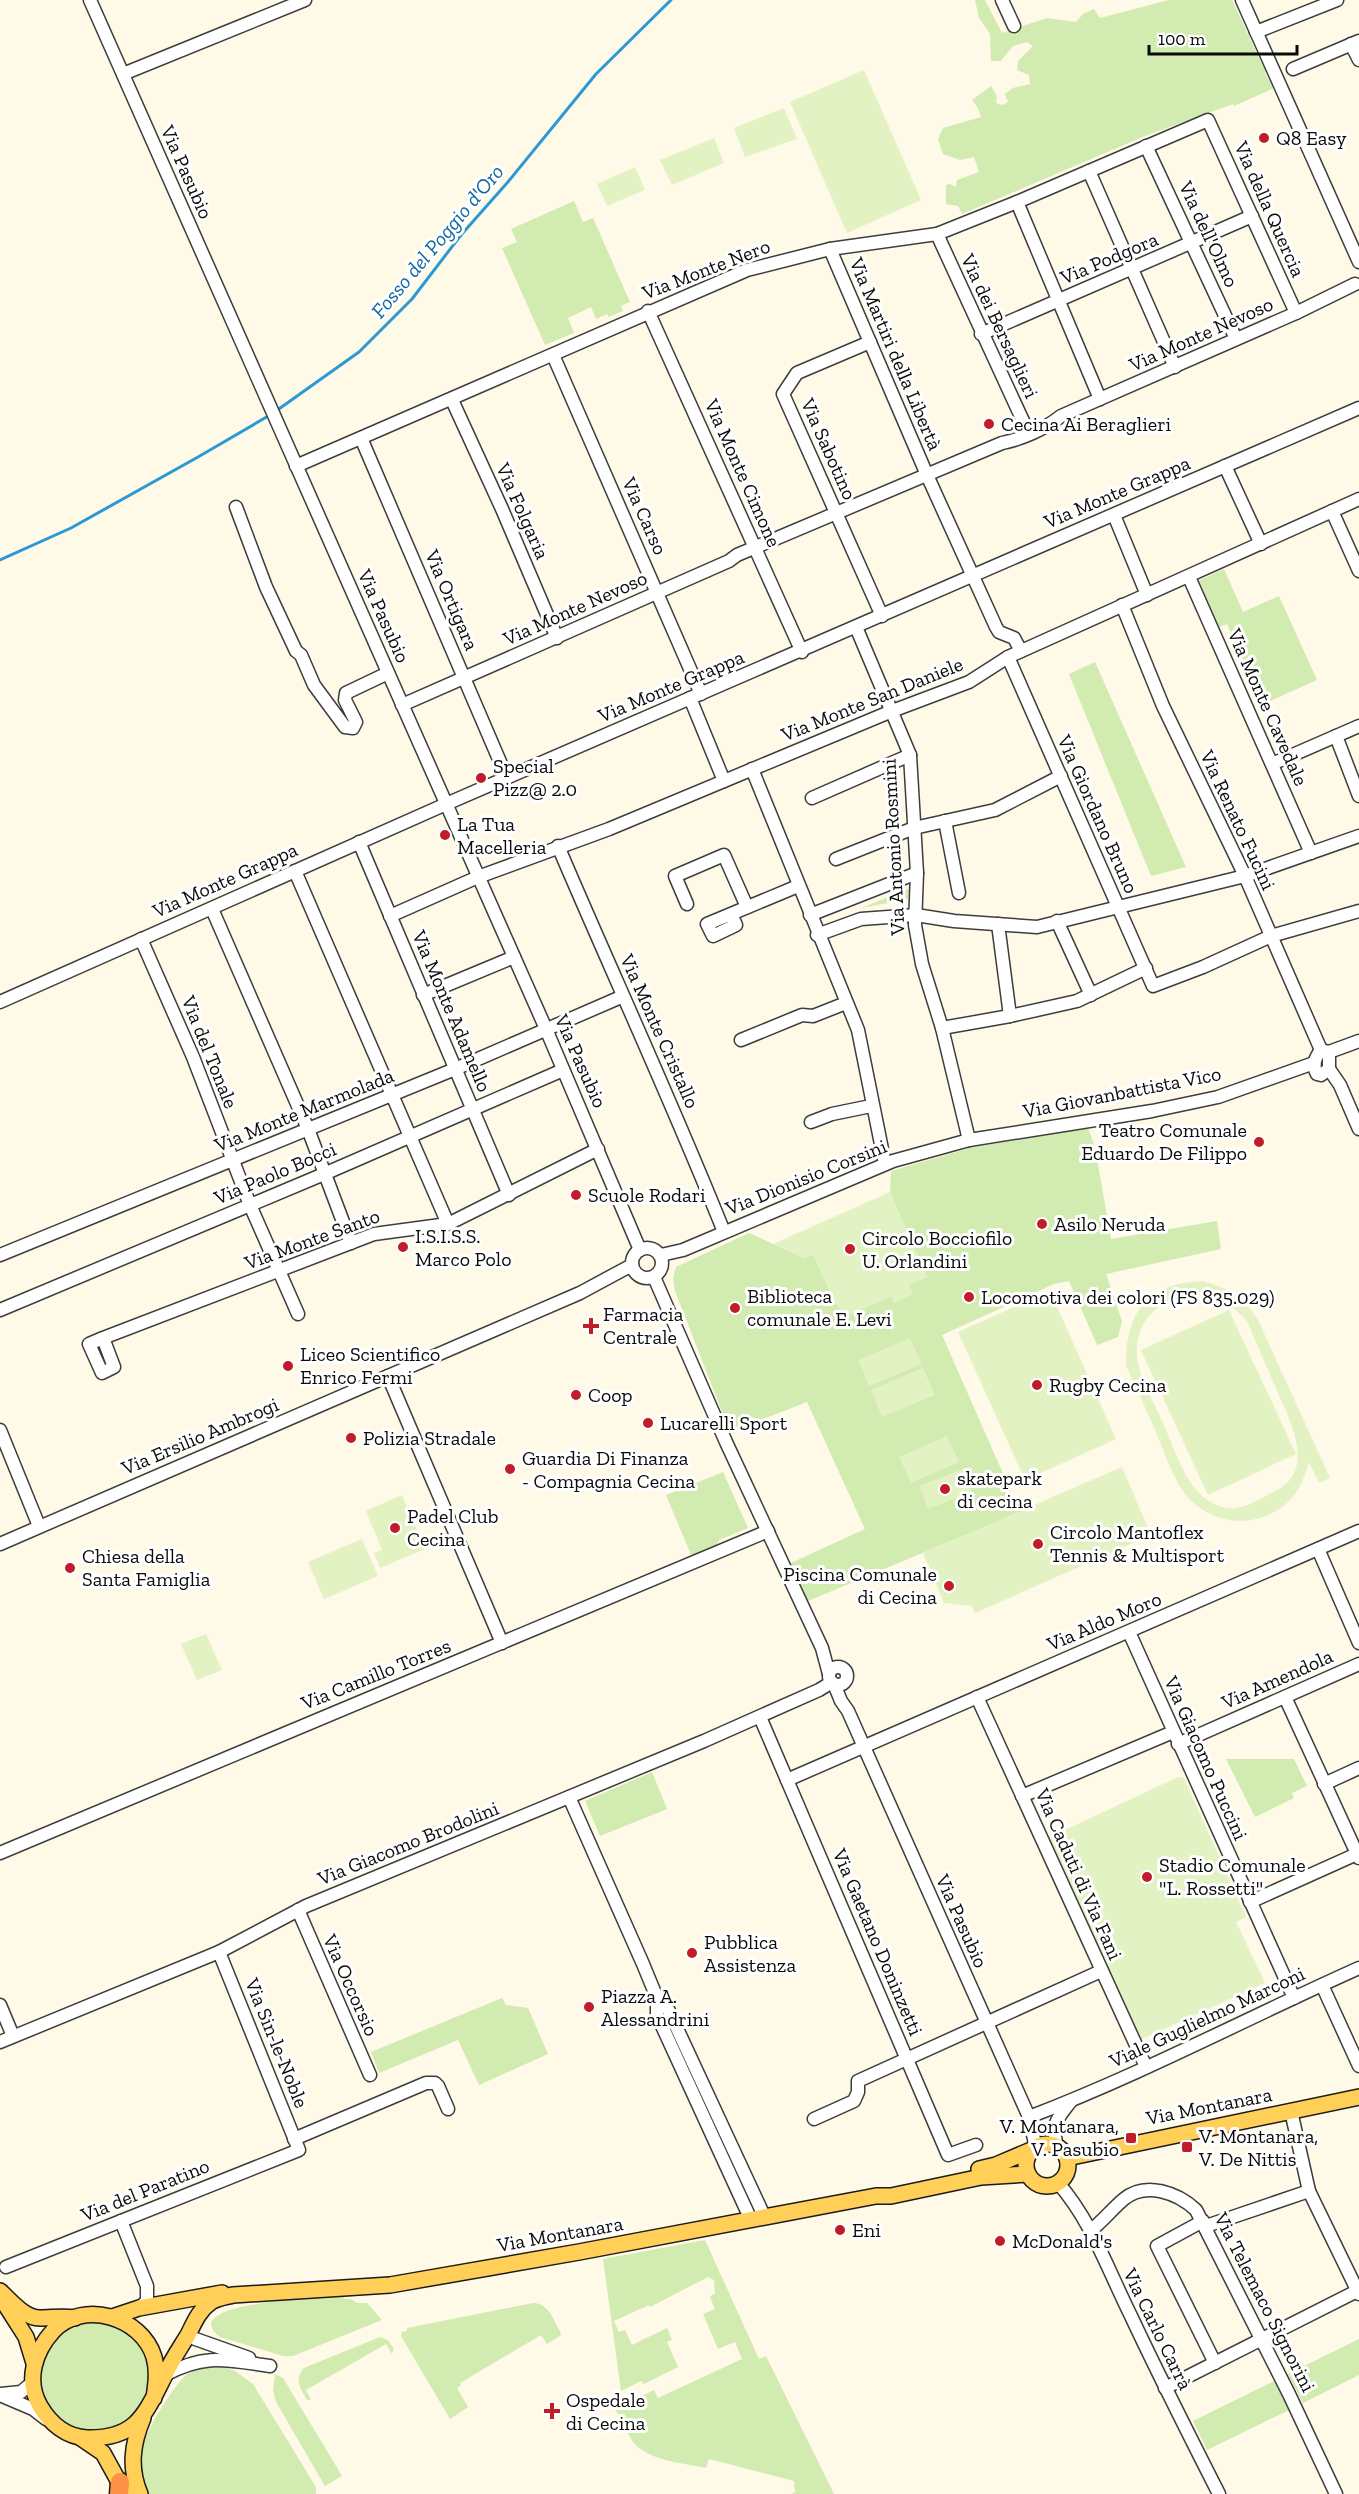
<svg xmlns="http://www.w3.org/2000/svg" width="1359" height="2494" font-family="'Zilla Slab',serif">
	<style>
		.green { fill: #d1ebb0 }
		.pitch { fill: #e3f2c2; fill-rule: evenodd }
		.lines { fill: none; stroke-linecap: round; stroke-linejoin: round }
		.stream { stroke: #2c99d5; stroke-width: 3 }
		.minor-casing { stroke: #3d3d3d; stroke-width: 15 }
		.major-casing { stroke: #1b1b1b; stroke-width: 18 }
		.highway-casing { stroke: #1b1b1b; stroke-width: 21 }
		.minor { stroke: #fff; stroke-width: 12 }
		.major { stroke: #ffcf58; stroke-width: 15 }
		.highway { stroke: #fd9348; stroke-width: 18 }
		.poi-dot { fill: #c11c2a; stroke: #fff; stroke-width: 2 }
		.labels { text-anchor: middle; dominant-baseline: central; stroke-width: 6; stroke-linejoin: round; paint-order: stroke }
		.poi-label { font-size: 20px; fill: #0a0a0a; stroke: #fff; text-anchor: start }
		.street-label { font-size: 20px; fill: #0a0a0a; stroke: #fff }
		.water-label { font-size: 21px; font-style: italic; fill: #0e67a2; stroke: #fff }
	</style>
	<rect width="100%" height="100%" fill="#fff9e8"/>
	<g class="green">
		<path d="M975 0H985L1002 33 1047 18 1076 22 1083 14 1094 9 1100 18 1169 0H1232L1260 60 1267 71 1265 73 1274 88 1234 106 1233 104 1145 136 962 214 958 206 946 204V185L950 184 956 187 957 180 979 172 974 157 960 160 943 154 938 139 943 128 981 117 978 108 972 100 991 86 997 96 996 103 1003 105 1008 102 1005 94 1013 88 1030 84 1029 75 1017 70 1018 61 1033 46 1027 42 1013 46 1001 61H991L990 34 979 18Z"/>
		<path d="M574 201 583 222 593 218 630 302 621 306 623 311 609 317 607 314 596 319 591 307 568 318 574 333 545 345 502 248 517 242 511 229Z"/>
		<path d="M1224 569 1243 612 1279 596 1317 680 1263 704 1227 624 1219 627 1198 581Z"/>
		<path d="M1095 662 1186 867 1151 876 1069 674Z"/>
		<path d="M907 889 909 890 908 899 862 908Z"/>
		<path d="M1088 1128 1095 1147 1111 1239 1217 1221 1221 1249 1106 1274 1122 1321 1118 1337 1097 1345 1069 1281 1054 1284 942 1335 1020 1512 808 1601 791 1563 865 1529 807 1402 730 1432 675 1291 673 1278 676 1267 749 1233 804 1258 813 1254 834 1300 845 1316 891 1296 895 1303 909 1284 927 1277 890 1192 891 1171 970 1148Z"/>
		<path d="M723 1472 748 1528 719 1540 716 1547 692 1557 666 1495Z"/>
		<path d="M1226 1759H1294L1307 1786 1292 1793 1294 1798 1255 1817Z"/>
		<path d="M652 1772 667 1809 600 1836 585 1801Z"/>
		<path d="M502 1998 506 2005 528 2008 548 2054 479 2085 458 2040 379 2073 371 2052Z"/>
		<path d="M705 2240 759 2359 766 2356 834 2494H791L795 2492 794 2481 709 2459 706 2468C684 2463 649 2461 634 2443 626 2433 622 2420 615 2409L654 2390 658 2398 742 2359 735 2342 718 2349 703 2314 715 2309 710 2297 715 2293 714 2280 708 2277 650 2307 649 2305 614 2321 619 2332 625 2330 632 2345 667 2328 672 2340 667 2342 678 2367 644 2384 641 2381 621 2391 603 2259Z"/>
		<path d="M343 2297 344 2299H351L357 2303H367L382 2320 293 2356H283L220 2337 213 2331 211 2324C215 2300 320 2299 343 2297Z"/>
		<path d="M533 2303C549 2303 554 2321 561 2333L560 2336 547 2344 541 2335 460 2383 461 2385 457 2388 468 2407 450 2419 401 2336 402 2332 407 2331V2328Z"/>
		<circle cx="94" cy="2376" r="55"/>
		<path d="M380 2337 388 2340 394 2349 392 2354 386 2344 306 2390 311 2400H307C300 2388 294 2379 304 2368Z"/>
		<path d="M1359 2339V2375L1303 2403 1288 2374Z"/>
		<path d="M217 2365 235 2371 253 2384 316 2487V2494H146C144 2483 138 2469 139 2458 140 2440 175 2381 190 2372 199 2367 207 2366 217 2365Z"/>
		<path d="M275 2374 283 2378 342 2476 325 2486 276 2402 273 2390Z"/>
		<path d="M1274 2381 1289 2410 1207 2450 1193 2421Z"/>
	</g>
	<g class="pitch">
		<path d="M864 70 921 200 847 233 790 102Z"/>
		<path d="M784 108 797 139 745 157 734 128Z"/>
		<path d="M714 138 724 163 672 185 660 160Z"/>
		<path d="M635 167 645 190 607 206 597 184Z"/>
		<path d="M890 1192 927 1277 909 1284 913 1294 895 1303 891 1296 845 1316 834 1300 813 1255 804 1258 773 1244Z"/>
		<path d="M1203 1281C1231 1290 1242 1294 1258 1320L1330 1478 1319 1483 1309 1462C1300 1492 1289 1510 1256 1519 1228 1526 1196 1513 1181 1488 1171 1472 1165 1454 1158 1437 1148 1413 1137 1390 1126 1366 1125 1312 1148 1283 1203 1281ZM1200 1292C1220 1298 1233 1306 1247 1321 1256 1342 1265 1363 1274 1384 1288 1417 1320 1471 1273 1492 1260 1499 1242 1511 1226 1508 1188 1500 1177 1454 1163 1423 1154 1402 1139 1379 1137 1355 1134 1317 1166 1295 1200 1292Z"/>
		<path d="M1050 1291 1116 1439 1025 1480 958 1332Z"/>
		<path d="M1229 1310 1296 1454 1208 1495 1141 1350Z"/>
		<path d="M910 1338 922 1364 869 1386 858 1360Z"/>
		<path d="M923 1368 935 1395 882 1417 871 1390Z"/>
		<path d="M947 1436 959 1462 911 1483 899 1457Z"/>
		<path d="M1122 1467 1151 1535 975 1613 971 1606 944 1603 923 1553Z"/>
		<path d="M963 1469 972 1492 928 1509 919 1486Z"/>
		<path d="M402 1495 425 1549 380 1568 374 1553 382 1550 366 1511Z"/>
		<path d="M362 1539 378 1576 324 1599 308 1562Z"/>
		<path d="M206 1634 222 1670 197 1680 181 1644Z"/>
		<path d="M1178 1777 1184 1778 1246 1917 1236 1922 1265 1983 1140 2040 1048 1838Z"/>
	</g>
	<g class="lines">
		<g class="stream">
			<path d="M276 411 359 352 412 299 461 235 507 183 596 74 671 0"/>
			<path d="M0 560 71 528 198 457 270 415"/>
		</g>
		<defs>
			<g id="minor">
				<path d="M90 0 546 1029 640 1250"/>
				<path d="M1002 0 1014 26"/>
				<path d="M1242 0 1359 262"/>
				<path d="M1256 32 1337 0"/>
				<path d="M1351 44 1359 60"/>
				<path d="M1293 69 1359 41"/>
				<path d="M123 74 305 0"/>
				<path d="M1146 146 1236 339"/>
				<path d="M1089 171 1175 367"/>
				<path d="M1017 202 1100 399"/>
				<path d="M937 234 1029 434"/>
				<path d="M830 249 927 475 996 627 999 632 1014 638 1021 651"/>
				<path d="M648 311 802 652"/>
				<path d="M981 334 1252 216"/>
				<path d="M870 342 797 373 783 394 882 616"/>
				<path d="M553 355 701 694"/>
				<path d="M452 400 502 509 557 638"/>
				<path d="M361 438 507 778"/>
				<path d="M296 466 747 270 830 249 937 234 1017 202 1208 120 1296 313"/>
				<path d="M1225 466 1261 544"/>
				<path d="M236 507 266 587 296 651 301 655 314 685 345 727 353 728 356 722 345 700 346 693 388 673"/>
				<path d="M1332 511 1359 571"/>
				<path d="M1114 515 1147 595"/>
				<path d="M1189 577 1311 853"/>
				<path d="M1122 605 1163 706 1245 876 1321 1050"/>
				<path d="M856 627 910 755 917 873 915 925 922 964 942 1028 969 1140"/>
				<path d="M1008 657 1153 986 1203 967 1271 936 1359 911"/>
				<path d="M690 698 724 781"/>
				<path d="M402 705 729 561 737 555 1002 443C1022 439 1045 429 1061 416L1296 313 1355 284"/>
				<path d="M1336 736 1359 796"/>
				<path d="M1272 764 1359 726"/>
				<path d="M752 769 858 1030 885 1164"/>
				<path d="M812 798 910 755"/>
				<path d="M945 821 959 893"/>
				<path d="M359 842 509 1195"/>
				<path d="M558 846C613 975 672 1102 724 1232"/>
				<path d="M836 859 914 828 995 810 1061 776"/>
				<path d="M295 871 448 1224"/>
				<path d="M687 904 675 876 724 855 747 907"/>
				<path d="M212 909 308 1129 351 1243"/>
				<path d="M731 914 736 925 713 936 707 924 798 886"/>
				<path d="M810 915 917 873"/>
				<path d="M390 916 478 877 609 829 892 711 969 682 1008 657 1359 499"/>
				<path d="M1057 921 1091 995"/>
				<path d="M998 924 1010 1016"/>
				<path d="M817 935 861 919 916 915 954 921 1037 927 1245 876 1359 836"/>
				<path d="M141 939 193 1057 250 1205 298 1314"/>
				<path d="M423 995 514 957"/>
				<path d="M0 1002 453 801 1359 408"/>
				<path d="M942 1028 1010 1016 1077 1001 1146 968"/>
				<path d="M741 1040 802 1015 813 1016 846 1003"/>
				<path d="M1321 1050 1329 1052V1069L1321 1075 1317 1074C1312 1065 1315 1058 1321 1050Z"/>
				<path d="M1329 1052 1359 1041"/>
				<path d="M1329 1069 1340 1085 1359 1129"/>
				<path d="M811 1122 832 1114 871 1106"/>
				<circle cx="647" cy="1263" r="15"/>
				<path d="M0 1255 455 1069 621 997"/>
				<path d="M661 1255 683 1250 893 1161 969 1140 1152 1111 1218 1097 1314 1063"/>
				<path d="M654 1277 726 1442 822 1648 829 1674"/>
				<path d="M0 1310 324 1174 563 1070"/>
				<path d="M103 1338 114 1367 102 1373 89 1344 103 1338 374 1234 448 1224 598 1149"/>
				<path d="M388 1376 502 1643"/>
				<path d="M0 1430 39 1526"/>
				<path d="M0 1544 580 1293 632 1265"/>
				<path d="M1318 1549 1359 1643"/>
				<path d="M1129 1632 1294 1998"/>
				<circle cx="838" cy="1676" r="9"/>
				<path d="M834 1684 841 1701 848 1711 1029 2117 1036 2148"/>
				<path d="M977 1697 1146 2067"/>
				<path d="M1285 1697 1359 1858"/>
				<path d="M760 1717 948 2155 976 2145"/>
				<path d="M1178 1744 1359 1664"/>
				<path d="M787 1780 1359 1531"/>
				<path d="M1324 1784 1359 1768"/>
				<path d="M1022 1796 1173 1732"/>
				<path d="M569 1797 643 1964 657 1998V2015L751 2220"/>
				<path d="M0 1853 768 1531"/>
				<path d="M1250 1902 1359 1853"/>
				<path d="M298 1910 370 2075"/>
				<path d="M1322 1985 1359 2066"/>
				<path d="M657 1998 668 2009 765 2218"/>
				<path d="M0 2005 13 2036"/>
				<path d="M0 2042 219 1952 306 1906 704 1741 819 1690 832 1682"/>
				<path d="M1291 2111 1309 2191 1359 2294"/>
				<path d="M1029 2117C1142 2074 1249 2017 1359 1968"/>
				<path d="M814 2119 854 2101 858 2092V2081L1101 1971"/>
				<path d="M294 2139 426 2083H435L438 2086 448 2109"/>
				<path d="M1057 2147C1051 2123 1057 2119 1071 2101"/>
				<path d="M1058 2183C1091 2220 1109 2272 1131 2316 1159 2376 1189 2435 1219 2494"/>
				<path d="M121 2221 147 2286V2301L139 2308"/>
				<path d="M1203 2221 1157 2246 1215 2363"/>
				<path d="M1206 2226 1309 2191"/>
				<path d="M1090 2231C1103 2221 1112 2209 1124 2199 1146 2181 1178 2193 1196 2210L1289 2394 1336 2494"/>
				<path d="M6 2267 299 2150 219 1952"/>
				<path d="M187 2336 249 2358"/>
				<path d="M165 2375C205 2353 227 2360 270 2366"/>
				<path d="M1165 2388 1357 2291"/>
				<path d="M1 2394 21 2392 32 2383"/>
				<path d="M0 2395 33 2409 46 2419"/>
			</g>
			<g id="major">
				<circle cx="1047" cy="2165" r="21"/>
				<path d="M1067 2158 1359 2097"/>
				<path d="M979 2169 996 2165 1036 2148"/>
				<path d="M0 2291C11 2301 24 2318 40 2318 52 2318 62 2316 75 2318"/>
				<path d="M5 2304 26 2337 34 2363"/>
				<path d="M112 2317 139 2308 222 2293"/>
				<path d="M154 2398C156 2384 158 2371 154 2357 142 2317 83 2299 53 2331 35 2351 25 2380 40 2406 50 2423 66 2437 87 2438 137 2439 145 2414 165 2375 171 2361 180 2348 188 2335 194 2323 199 2310 211 2302 217 2298 226 2297 233 2295L390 2285 579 2252 876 2196H891L981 2177 1028 2174"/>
				<path d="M81 2438 103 2453 125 2493"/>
				<path d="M140 2494C129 2468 132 2444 143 2418"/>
			</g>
			<path id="highway" d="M119 2494 120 2482"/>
		</defs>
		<use href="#minor" class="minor-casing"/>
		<use href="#major" class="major-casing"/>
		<use href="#highway" class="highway-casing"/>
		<use href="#minor" class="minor"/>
		<use href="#major" class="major"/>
		<use href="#highway" class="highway"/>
	</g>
	<g class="poi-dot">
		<circle cx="1264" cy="138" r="6"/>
		<circle cx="989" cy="424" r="6"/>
		<circle cx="481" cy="778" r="6"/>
		<circle cx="445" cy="835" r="6"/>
		<circle cx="1259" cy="1142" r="6"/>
		<circle cx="576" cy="1195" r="6"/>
		<circle cx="1042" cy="1224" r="6"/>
		<circle cx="403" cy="1247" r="6"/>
		<circle cx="850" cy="1249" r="6"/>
		<circle cx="969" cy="1297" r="6"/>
		<circle cx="735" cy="1308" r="6"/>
		<path d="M588 1317h6v6h6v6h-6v6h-6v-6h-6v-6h6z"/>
		<circle cx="288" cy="1366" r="6"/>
		<circle cx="1037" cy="1385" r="6"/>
		<circle cx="576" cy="1395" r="6"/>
		<circle cx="648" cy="1423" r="6"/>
		<circle cx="351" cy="1438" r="6"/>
		<circle cx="510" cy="1469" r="6"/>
		<circle cx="945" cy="1489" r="6"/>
		<circle cx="395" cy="1528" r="6"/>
		<circle cx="1038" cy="1544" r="6"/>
		<circle cx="70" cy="1568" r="6"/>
		<circle cx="949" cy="1586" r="6"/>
		<circle cx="1147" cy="1877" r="6"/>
		<circle cx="692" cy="1953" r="6"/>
		<circle cx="589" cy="2007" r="6"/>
		<rect x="1125" y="2132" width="12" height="12" rx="3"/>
		<rect x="1181" y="2141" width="12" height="12" rx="3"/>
		<circle cx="840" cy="2230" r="6"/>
		<circle cx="1000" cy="2241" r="6"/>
		<path d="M549 2402h6v6h6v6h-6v6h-6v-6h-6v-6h6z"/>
	</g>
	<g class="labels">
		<g class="poi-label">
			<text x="1276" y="138">Q8 Easy</text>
			<text x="1001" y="424">Cecina Ai Beraglieri</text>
			<text x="493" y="766">Special<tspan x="493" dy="23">Pizz@ 2.0</tspan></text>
			<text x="457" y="824">La Tua<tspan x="457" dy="23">Macelleria</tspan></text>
			<text x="1247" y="1130" text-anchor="end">Teatro Comunale<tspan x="1247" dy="23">Eduardo De Filippo</tspan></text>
			<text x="588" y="1195">Scuole Rodari</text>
			<text x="1054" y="1224">Asilo Neruda</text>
			<text x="415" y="1236">I.S.I.S.S.<tspan x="415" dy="23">Marco Polo</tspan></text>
			<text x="862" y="1238">Circolo Bocciofilo<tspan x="862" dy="23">U. Orlandini</tspan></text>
			<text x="747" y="1296">Biblioteca<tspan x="747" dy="23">comunale E. Levi</tspan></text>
			<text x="981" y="1297">Locomotiva dei colori (FS 835.029)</text>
			<text x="603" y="1314">Farmacia<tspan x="603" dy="23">Centrale</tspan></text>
			<text x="300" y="1354">Liceo Scientifico<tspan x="300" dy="23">Enrico Fermi</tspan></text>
			<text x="1049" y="1385">Rugby Cecina</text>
			<text x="588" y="1395">Coop</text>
			<text x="660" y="1423">Lucarelli Sport</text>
			<text x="363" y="1438">Polizia Stradale</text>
			<text x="522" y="1458">Guardia Di Finanza<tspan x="522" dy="23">- Compagnia Cecina</tspan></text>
			<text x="957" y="1478">skatepark<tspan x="957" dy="23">di cecina</tspan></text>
			<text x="407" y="1516">Padel Club<tspan x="407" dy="23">Cecina</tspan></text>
			<text x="1050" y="1532">Circolo Mantoflex<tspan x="1050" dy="23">Tennis &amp; Multisport</tspan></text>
			<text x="82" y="1556">Chiesa della<tspan x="82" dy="23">Santa Famiglia</tspan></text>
			<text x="937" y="1574" text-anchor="end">Piscina Comunale<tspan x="937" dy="23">di Cecina</tspan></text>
			<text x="1159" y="1865">Stadio Comunale<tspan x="1159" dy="23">"L. Rossetti"</tspan></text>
			<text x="704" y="1942">Pubblica<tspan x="704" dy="23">Assistenza</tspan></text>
			<text x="601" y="1996">Piazza A.<tspan x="601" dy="23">Alessandrini</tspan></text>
			<text x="1119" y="2126" text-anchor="end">V. Montanara,<tspan x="1119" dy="23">V. Pasubio</tspan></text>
			<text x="1199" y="2136">V. Montanara,<tspan x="1199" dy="23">V. De Nittis</tspan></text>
			<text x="852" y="2230">Eni</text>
			<text x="1012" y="2241">McDonald's</text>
			<text x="566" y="2400">Ospedale<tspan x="566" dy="23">di Cecina</tspan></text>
		</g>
		<g class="street-label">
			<text transform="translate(187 172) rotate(66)">Via Pasubio</text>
			<text transform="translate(1270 209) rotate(66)">Via della Quercia</text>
			<text transform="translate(1209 234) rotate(65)">Via dell'Olmo</text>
			<text transform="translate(1109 258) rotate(-23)">Via Podgora</text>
			<text transform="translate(706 269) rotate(-21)">Via Monte Nero</text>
			<text transform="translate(1000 326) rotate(65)">Via dei Bersaglieri</text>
			<text transform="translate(1201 334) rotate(-24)">Via Monte Nevoso</text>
			<text transform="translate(896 354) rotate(67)">Via Martiri della Libertà</text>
			<text transform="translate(829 449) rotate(66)">Via Sabotino</text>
			<text transform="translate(743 473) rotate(66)">Via Monte Cimone</text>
			<text transform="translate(1117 492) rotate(-23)">Via Monte Grappa</text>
			<text transform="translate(523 511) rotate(66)">Via Folgaria</text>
			<text transform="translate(645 516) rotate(66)">Via Carso</text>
			<text transform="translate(452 600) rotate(67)">Via Ortigara</text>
			<text transform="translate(575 608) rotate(-24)">Via Monte Nevoso</text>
			<text transform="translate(384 616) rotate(66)">Via Pasubio</text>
			<text transform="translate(671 686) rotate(-23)">Via Monte Grappa</text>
			<text transform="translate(872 699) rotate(-22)">Via Monte San Daniele</text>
			<text transform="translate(1268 707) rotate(66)">Via Monte Cavedale</text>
			<text transform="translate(1098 814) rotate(66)">Via Giordano Bruno</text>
			<text transform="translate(1238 820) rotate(65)">Via Renato Fucini</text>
			<text transform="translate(893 847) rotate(-93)">Via Antonio Rosmini</text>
			<text transform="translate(225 880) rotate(-24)">Via Monte Grappa</text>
			<text transform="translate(452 1011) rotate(67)">Via Monte Adamello</text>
			<text transform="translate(660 1031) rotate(66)">Via Monte Cristallo</text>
			<text transform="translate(210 1052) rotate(68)">Via del Tonale</text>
			<text transform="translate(581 1061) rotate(66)">Via Pasubio</text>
			<text transform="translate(1122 1092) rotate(-11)">Via Giovanbattista Vico</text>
			<text transform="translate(304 1110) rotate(-22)">Via Monte Marmolada</text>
			<text transform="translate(275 1173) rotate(-23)">Via Paolo Bocci</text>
			<text transform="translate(806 1177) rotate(-22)">Via Dionisio Corsini</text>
			<text transform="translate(312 1239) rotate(-20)">Via Monte Santo</text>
			<text transform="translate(200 1436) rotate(-23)">Via Ersilio Ambrogi</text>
			<text transform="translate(1104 1621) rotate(-23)">Via Aldo Moro</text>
			<text transform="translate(376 1674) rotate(-22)">Via Camillo Torres</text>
			<text transform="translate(1277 1679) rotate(-24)">Via Amendola</text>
			<text transform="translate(1206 1758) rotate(66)">Via Giacomo Puccini</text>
			<text transform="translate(408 1843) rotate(-22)">Via Giacomo Brodolini</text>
			<text transform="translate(1079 1874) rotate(66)">Via Caduti di Via Fani</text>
			<text transform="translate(962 1921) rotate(66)">Via Pasubio</text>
			<text transform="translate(878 1942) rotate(67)">Via Gaetano Doninzetti</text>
			<text transform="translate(351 1985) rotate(66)">Via Occorsio</text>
			<text transform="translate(1207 2017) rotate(-25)">Viale Guglielmo Marconi</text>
			<text transform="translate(277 2043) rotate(68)">Via Sin-le-Noble</text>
			<text transform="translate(1209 2106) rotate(-11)">Via Montanara</text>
			<text transform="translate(145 2190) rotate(-22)">Via del Paratino</text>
			<text transform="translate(560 2234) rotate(-10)">Via Montanara</text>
			<text transform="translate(1265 2302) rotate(63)">Via Telemaco Signorini</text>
			<text transform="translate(1158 2329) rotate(64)">Via Carlo Carrà</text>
		</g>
		<g class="water-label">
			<text transform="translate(437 241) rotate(-50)">Fosso del Poggio d'Oro</text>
		</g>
	</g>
	<path d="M1149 45v9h148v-9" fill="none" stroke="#0a0a0a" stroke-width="3"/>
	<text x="1158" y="45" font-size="18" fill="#0a0a0a" stroke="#ffffff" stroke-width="4.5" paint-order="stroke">100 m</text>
</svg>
